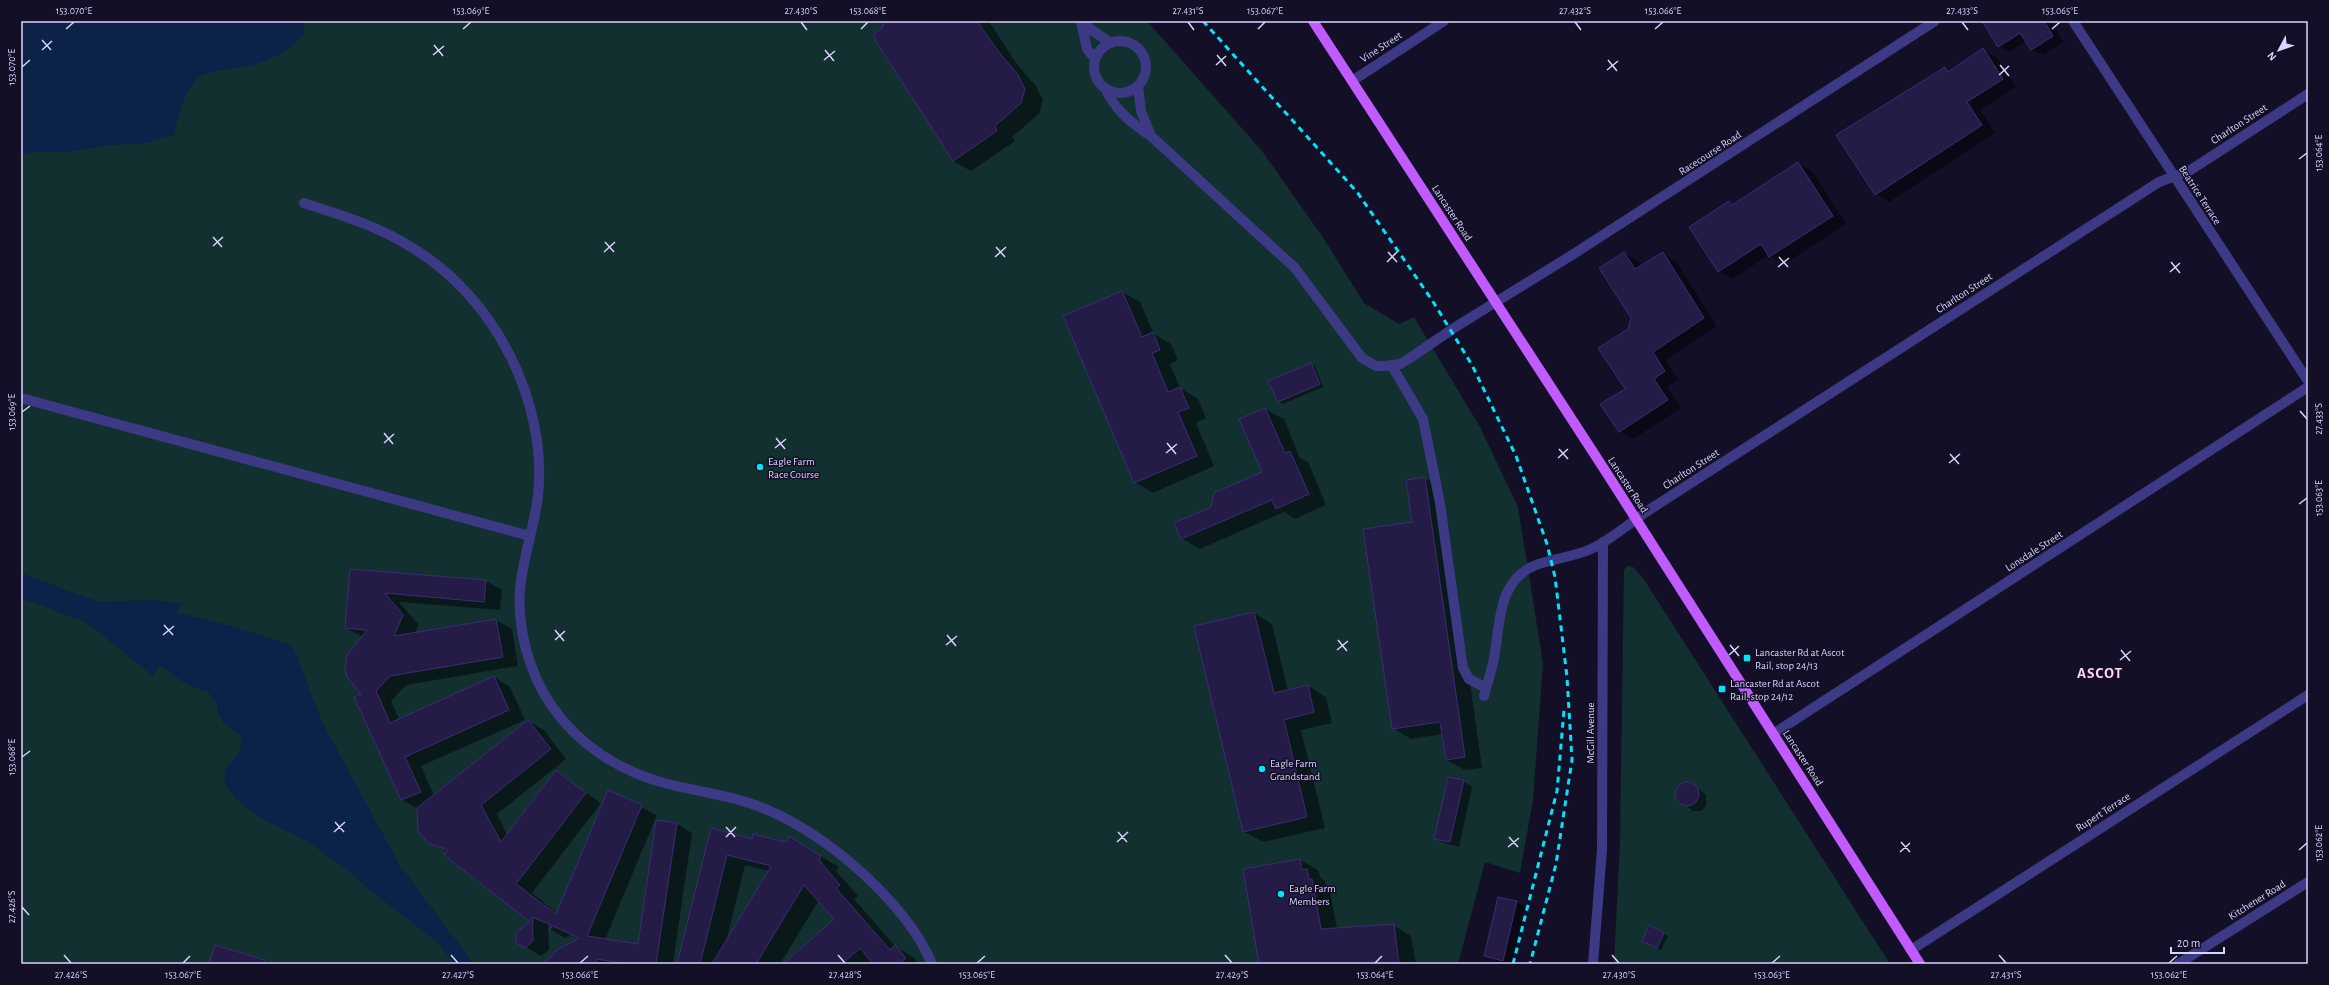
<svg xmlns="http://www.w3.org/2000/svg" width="2329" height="985" font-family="'Alegreya Sans',sans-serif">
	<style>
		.green { fill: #12302f }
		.water { fill: #0c2248 }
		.shadow { fill: #0007; fill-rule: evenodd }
		.building { fill: #241b47; stroke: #3b2d73 }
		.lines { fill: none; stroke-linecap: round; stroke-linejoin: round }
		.minor { stroke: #3d3a85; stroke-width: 10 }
		.major { stroke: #c25bff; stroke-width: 10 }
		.rail { stroke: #00e5ff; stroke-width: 3; stroke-dasharray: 6 5; stroke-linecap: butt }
		.ticks { fill: none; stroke: #d9d4ff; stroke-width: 1.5 }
		.poi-dot { fill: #00e5ff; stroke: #130f26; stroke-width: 1.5 }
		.labels { text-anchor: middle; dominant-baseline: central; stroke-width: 3; stroke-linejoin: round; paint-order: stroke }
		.street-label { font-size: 11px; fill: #d9d4ff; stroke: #130f26 }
		.poi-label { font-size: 11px; fill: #d9d4ff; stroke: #130f26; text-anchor: start }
		.district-label { font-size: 15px; font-weight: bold; letter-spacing: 1px; fill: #ffd6f0; stroke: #130f26 }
		.neatline { fill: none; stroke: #d9d4ff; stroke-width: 1.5 }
		.ticks-label { font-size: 10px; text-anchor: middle; fill: #d9d4ff }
	</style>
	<rect width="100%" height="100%" fill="#130f26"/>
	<g class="green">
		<path d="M21 21H1147L1262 151 1324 239 1364 303 1399 324 1414 317 1480 427 1518 507 1543 663 1533 800 1520 873 1485 862 1458 964H21Z"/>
		<path d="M1627 566 1633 567 1643 578 1890 964H1614L1620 840 1624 570Z"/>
	</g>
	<g class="water">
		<path d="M21 21H303L305 33C290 49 273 60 251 66 237 69 204 69 195 81 182 97 178 116 174 135L146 143 111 145 70 152H33L21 156Z"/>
		<path d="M21 573 99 602 150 600 180 603 178 613 231 626 286 643 294 649 322 722 399 864 474 964H455L437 942 371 891 345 868 308 842 258 817 236 799 225 785C225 781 224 776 225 772 231 755 245 758 240 735L224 724 218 713 217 704 208 692 186 684 159 665 153 676 87 623 21 598Z"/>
	</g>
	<g class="shadow">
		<path d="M885 21H989L1016 63 1036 86 1043 100 1039 114 1012 137 1015 141 971 171 953 161 882 28Z"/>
		<path d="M1992 21H2050L2063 42 2043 55 2032 49 2027 41 2009 52 1999 46Z"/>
		<path d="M1983 50 1997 58 2016 87 1980 110 1995 133 1889 202 1876 194 1945 68 1951 71Z"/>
		<path d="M1798 163 1812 171 1846 224 1784 264 1769 255 1733 279 1719 271 1729 202 1734 204Z"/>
		<path d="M1624 253 1638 261 1641 266 1663 253 1676 261 1717 326 1666 360 1678 380 1667 387 1681 408 1633 439 1619 431 1626 389 1629 329 1632 318Z"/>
		<path d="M1122 292 1140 302 1154 334 1171 344 1178 360 1170 364 1180 388 1198 399 1206 418 1196 423 1214 466 1153 493 1135 482Z"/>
		<path d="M1310 364 1315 366 1323 387 1283 404 1278 401Z"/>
		<path d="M1265 409 1284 419 1300 458 1308 462 1326 505 1295 519 1284 512 1200 549 1181 538 1212 508 1263 473Z"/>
		<path d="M1425 478 1443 489 1482 768 1465 770 1446 760 1443 734 1411 739 1393 728 1413 522Z"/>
		<path d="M351 570 486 581 502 590 500 610 399 602 419 625 415 633 496 620 512 629 518 666 406 685 391 701 399 719 494 677 510 687 525 720 421 766 434 796 528 721 544 730 566 759 497 814 507 835 556 772 601 803 532 893 557 913 608 791 657 815 605 940 638 945 677 824 692 833 673 964H549L579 939 570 935 565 938 550 929 551 927 548 925 549 950 541 956 517 942 532 922 447 852 423 837 417 824 418 809 402 800 356 697 362 695 349 678 346 663 348 656 363 637 346 628ZM531 912H533L534 923 531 921Z"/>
		<path d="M1254 613 1272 624 1288 691 1308 686 1326 697 1332 723 1301 730 1325 828 1263 842 1244 832Z"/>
		<path d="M1463 781 1472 787 1459 847 1444 843 1435 838Z"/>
		<path d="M1684 783 1692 784 1706 795V806L1701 811H1693L1676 798 1678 787Z"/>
		<path d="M711 829 753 840 807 848 839 867 836 871 858 896 854 899 895 946 913 957 919 964 873 962 871 964H785L836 919 819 900 780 964H678ZM745 865 769 871 726 942Z"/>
		<path d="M1300 860 1318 870 1320 877 1325 881 1327 889 1330 891 1337 929 1393 925 1411 936 1416 964H1260Z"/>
		<path d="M1516 902 1525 907 1512 964 1494 961 1485 955Z"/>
		<path d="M1650 927 1668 936 1661 950 1647 943Z"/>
		<path d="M215 946 276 964H210Z"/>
	</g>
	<g class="building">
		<path d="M884 21H977L998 51 1018 75 1025 89 1021 103 995 126 997 131 953 161 875 40 874 34 882 28Z"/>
		<path d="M1982 21H2044L2053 36 2031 50 2020 33 1998 47Z"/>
		<path d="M1983 48 2003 79 1967 102 1982 125 1875 195 1836 135 1945 67 1948 72Z"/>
		<path d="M1798 162 1833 216 1769 257 1761 244 1718 272 1689 227 1729 201 1732 205Z"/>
		<path d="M1624 252 1635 269 1663 252 1704 318 1653 352 1665 371 1654 379 1668 400 1619 432 1600 404 1625 389 1598 348 1628 329 1631 318 1599 268Z"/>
		<path d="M1122 291 1142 337 1153 332 1160 350 1152 353 1168 392 1180 387 1189 408 1178 412 1197 456 1134 483 1063 316Z"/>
		<path d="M1311 363 1320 384 1278 402 1268 381Z"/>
		<path d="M1265 408 1285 453 1290 451 1309 494 1276 509 1272 500 1181 539 1174 523 1211 507 1214 493 1262 472 1239 419Z"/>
		<path d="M1425 477 1465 757 1446 760 1440 722 1392 729 1363 529 1412 522 1406 480Z"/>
		<path d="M350 569 486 580 484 602 385 593 403 615 394 636 496 619 503 657 390 676 376 691 390 723 494 676 509 710 405 757 421 792 401 800 354 697 361 694 348 678 345 671 347 655 367 630 345 628Z"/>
		<path d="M1254 612 1274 693 1308 685 1314 712 1284 720 1307 817 1243 832 1194 626Z"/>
		<path d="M528 720 551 749 481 805 501 842 556 770 586 793 516 884 556 914 608 790 642 805 587 936 638 944 656 820 677 823 656 964H628L597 959V964H543L557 950 579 938 553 926 549 930 551 925 532 917 533 941 525 948 516 943V933L530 922 444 855 448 850 428 843 418 831 417 808Z"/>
		<path d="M1448 777 1464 780 1450 842 1434 839Z"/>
		<circle cx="1687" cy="794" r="12"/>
		<path d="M711 828 752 839 753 834 786 842 789 836 821 856 819 860 840 885 836 888 890 950 895 945 906 958 901 962 903 964H873L860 948 842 964H783L834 919 804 885 756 964H712L771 866 727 855 700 964H677Z"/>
		<path d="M1300 859 1302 870 1307 869 1309 879H1312L1321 929 1394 924 1399 964H1259L1243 869Z"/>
		<path d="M1498 897 1517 901 1503 961 1484 956Z"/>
		<path d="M1649 925 1664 933 1657 948 1642 941Z"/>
		<path d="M215 945 265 960V964H209Z"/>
	</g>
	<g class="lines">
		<g class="minor">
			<path d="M1081 21 1087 49 1095 59"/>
			<path d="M1084 21 1090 29 1111 43"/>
			<path d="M2073 21 2308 381"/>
			<circle cx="1120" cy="67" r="26"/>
			<path d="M1352 81 1444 21"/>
			<path d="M1138 86 1141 111 1151 136"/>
			<path d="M1105 88C1115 110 1131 123 1151 136L1295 268 1362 358 1376 366H1385L1400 364 1410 358 1454 328 1572 255 1935 21"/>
			<path d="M304 203C341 215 378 226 411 247 494 296 548 401 538 496 534 527 523 558 520 589 517 629 529 672 551 705 579 746 621 772 668 784 695 791 722 794 749 803 815 823 906 900 932 964"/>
			<path d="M1392 366 1423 419 1440 503 1463 668 1469 679 1486 688"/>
			<path d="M21 398 530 536"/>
			<path d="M1484 696C1487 683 1492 670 1494 658 1498 637 1498 614 1506 595 1523 555 1558 564 1591 549 1609 541 1631 522 1649 510L2159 182 2189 171 2308 94"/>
			<path d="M1773 734 2308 387"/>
			<path d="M1911 950 2308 695"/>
			<path d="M1593 964 1602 850 1603 542"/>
			<path d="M2178 964 2308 882"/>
		</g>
		<path class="major" d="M1313 21 1606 472 1920 964"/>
		<g class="rail">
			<path d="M1203 21 1357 192 1432 300 1472 365 1516 456 1547 544 1555 577 1567 677 1572 760 1556 864 1530 964"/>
			<path d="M1513 964 1557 791 1564 710"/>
		</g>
	</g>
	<path class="ticks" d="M801 22 807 30M1188 22 1194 30M1575 22 1581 30M1962 22 1968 30M66 29 74 22M463 29 471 22M861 29 868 22M1258 29 1265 22M1655 29 1663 22M2052 29 2060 22M42 40 51 50M434 45 443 56M42 50 52 41M825 50 834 61M433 55 444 46M1217 55 1226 66M824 60 835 51M1608 60 1617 71M1216 65 1226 56M2000 65 2009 76M22 67 30 60M1607 70 1618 61M1999 75 2009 66M2299 159 2307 153M213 237 222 247M605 242 614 252M213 246 223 237M996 247 1005 257M604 252 615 242M1388 252 1397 262M995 257 1006 247M1779 257 1788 267M1387 262 1397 252M2171 262 2180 273M1778 267 1789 258M2170 272 2180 263M2300 411 2307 419M22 412 30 406M384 433 393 444M776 438 785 449M384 443 394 434M1167 443 1176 454M775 448 786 439M1559 449 1568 459M1166 453 1177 444M1950 454 1959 464M1558 458 1568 449M1949 463 1960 454M2299 504 2307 498M164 625 173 635M555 630 564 641M163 635 174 626M947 635 956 646M555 640 565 631M1338 640 1347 651M946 645 957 636M1730 645 1739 656M1337 650 1348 641M2121 650 2130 661M1729 655 1739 646M2120 660 2131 651M22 757 30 751M335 822 344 832M726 827 735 837M334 832 345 822M1118 832 1127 842M726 837 736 827M1509 837 1518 847M1117 842 1128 832M1901 842 1910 852M1508 847 1519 838M2299 850 2307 843M1900 852 1910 843M22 907 29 915M64 955 71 963M451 955 458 963M838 955 845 963M1225 955 1232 963M1612 955 1619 963M1999 955 2006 963M183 963 190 956M580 963 588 956M977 963 985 956M1375 963 1382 956M1772 963 1780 956M2169 963 2177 956"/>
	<g class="poi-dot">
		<circle cx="760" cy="467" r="4"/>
		<rect x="1743" y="654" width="8" height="8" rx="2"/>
		<rect x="1718" y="685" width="8" height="8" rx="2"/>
		<circle cx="1262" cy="769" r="4"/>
		<circle cx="1281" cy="894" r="4"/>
	</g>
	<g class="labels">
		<g class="street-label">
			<text transform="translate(1381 47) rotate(-33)">Vine Street</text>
			<text transform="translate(2239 124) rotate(-33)">Charlton Street</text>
			<text transform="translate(1710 153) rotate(-33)">Racecourse Road</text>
			<text transform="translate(2200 195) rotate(57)">Beatrice Terrace</text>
			<text transform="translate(1452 213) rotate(57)">Lancaster Road</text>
			<text transform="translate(1964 293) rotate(-33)">Charlton Street</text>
			<text transform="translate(1691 469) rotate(-33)">Charlton Street</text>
			<text transform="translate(1628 485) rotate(57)">Lancaster Road</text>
			<text transform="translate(2034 551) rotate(-33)">Lonsdale Street</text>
			<text transform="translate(1590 733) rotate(-90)">McGill Avenue</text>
			<text transform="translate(1803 758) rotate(57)">Lancaster Road</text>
			<text transform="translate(2103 812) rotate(-33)">Rupert Terrace</text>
			<text transform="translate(2257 900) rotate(-32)">Kitchener Road</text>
		</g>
		<g class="poi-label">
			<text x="768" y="461">Eagle Farm<tspan x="768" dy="13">Race Course</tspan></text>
			<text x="1755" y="652">Lancaster Rd at Ascot<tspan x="1755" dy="13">Rail, stop 24/13</tspan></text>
			<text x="1730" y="683">Lancaster Rd at Ascot<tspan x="1730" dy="13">Rail, stop 24/12</tspan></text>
			<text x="1270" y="763">Eagle Farm<tspan x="1270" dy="13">Grandstand</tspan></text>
			<text x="1289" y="888">Eagle Farm<tspan x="1289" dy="13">Members</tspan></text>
		</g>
		<g class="district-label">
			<text x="2100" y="673">ASCOT</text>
		</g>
	</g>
	<rect width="2329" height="985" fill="none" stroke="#130f26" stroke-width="44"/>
	<g transform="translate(2279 50) rotate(229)" stroke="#130f26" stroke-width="3" paint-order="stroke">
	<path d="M0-3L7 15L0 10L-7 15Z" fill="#d9d4ff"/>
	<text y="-6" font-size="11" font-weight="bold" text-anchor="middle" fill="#d9d4ff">N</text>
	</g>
	<path d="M2171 947v6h53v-6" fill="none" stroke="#d9d4ff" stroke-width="2"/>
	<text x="2177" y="947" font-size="12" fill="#d9d4ff" stroke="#130f26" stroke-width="3" paint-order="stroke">20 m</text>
	<rect x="22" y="22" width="2285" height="941" class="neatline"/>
	<g class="ticks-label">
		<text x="74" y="14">153.070°E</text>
		<text x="471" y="14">153.069°E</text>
		<text x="801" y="14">27.430°S</text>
		<text x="868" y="14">153.068°E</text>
		<text x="1188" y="14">27.431°S</text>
		<text x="1265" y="14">153.067°E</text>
		<text x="1575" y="14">27.432°S</text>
		<text x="1663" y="14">153.066°E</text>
		<text x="1962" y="14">27.433°S</text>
		<text x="2060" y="14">153.065°E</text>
		<text transform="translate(11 67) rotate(-90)" y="4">153.070°E</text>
		<text transform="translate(2318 153) rotate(-90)" y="4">153.064°E</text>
		<text transform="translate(11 412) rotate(-90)" y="4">153.069°E</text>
		<text transform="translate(2318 419) rotate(-90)" y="4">27.433°S</text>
		<text transform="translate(2318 498) rotate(-90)" y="4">153.063°E</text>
		<text transform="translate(11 757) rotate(-90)" y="4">153.068°E</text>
		<text transform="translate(2318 843) rotate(-90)" y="4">153.062°E</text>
		<text transform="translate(11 907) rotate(-90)" y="4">27.426°S</text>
		<text x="71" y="978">27.426°S</text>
		<text x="183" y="978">153.067°E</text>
		<text x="458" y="978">27.427°S</text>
		<text x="580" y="978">153.066°E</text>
		<text x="845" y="978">27.428°S</text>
		<text x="977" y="978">153.065°E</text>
		<text x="1232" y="978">27.429°S</text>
		<text x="1375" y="978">153.064°E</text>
		<text x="1619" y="978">27.430°S</text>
		<text x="1772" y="978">153.063°E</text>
		<text x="2006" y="978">27.431°S</text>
		<text x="2169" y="978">153.062°E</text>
	</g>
</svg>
